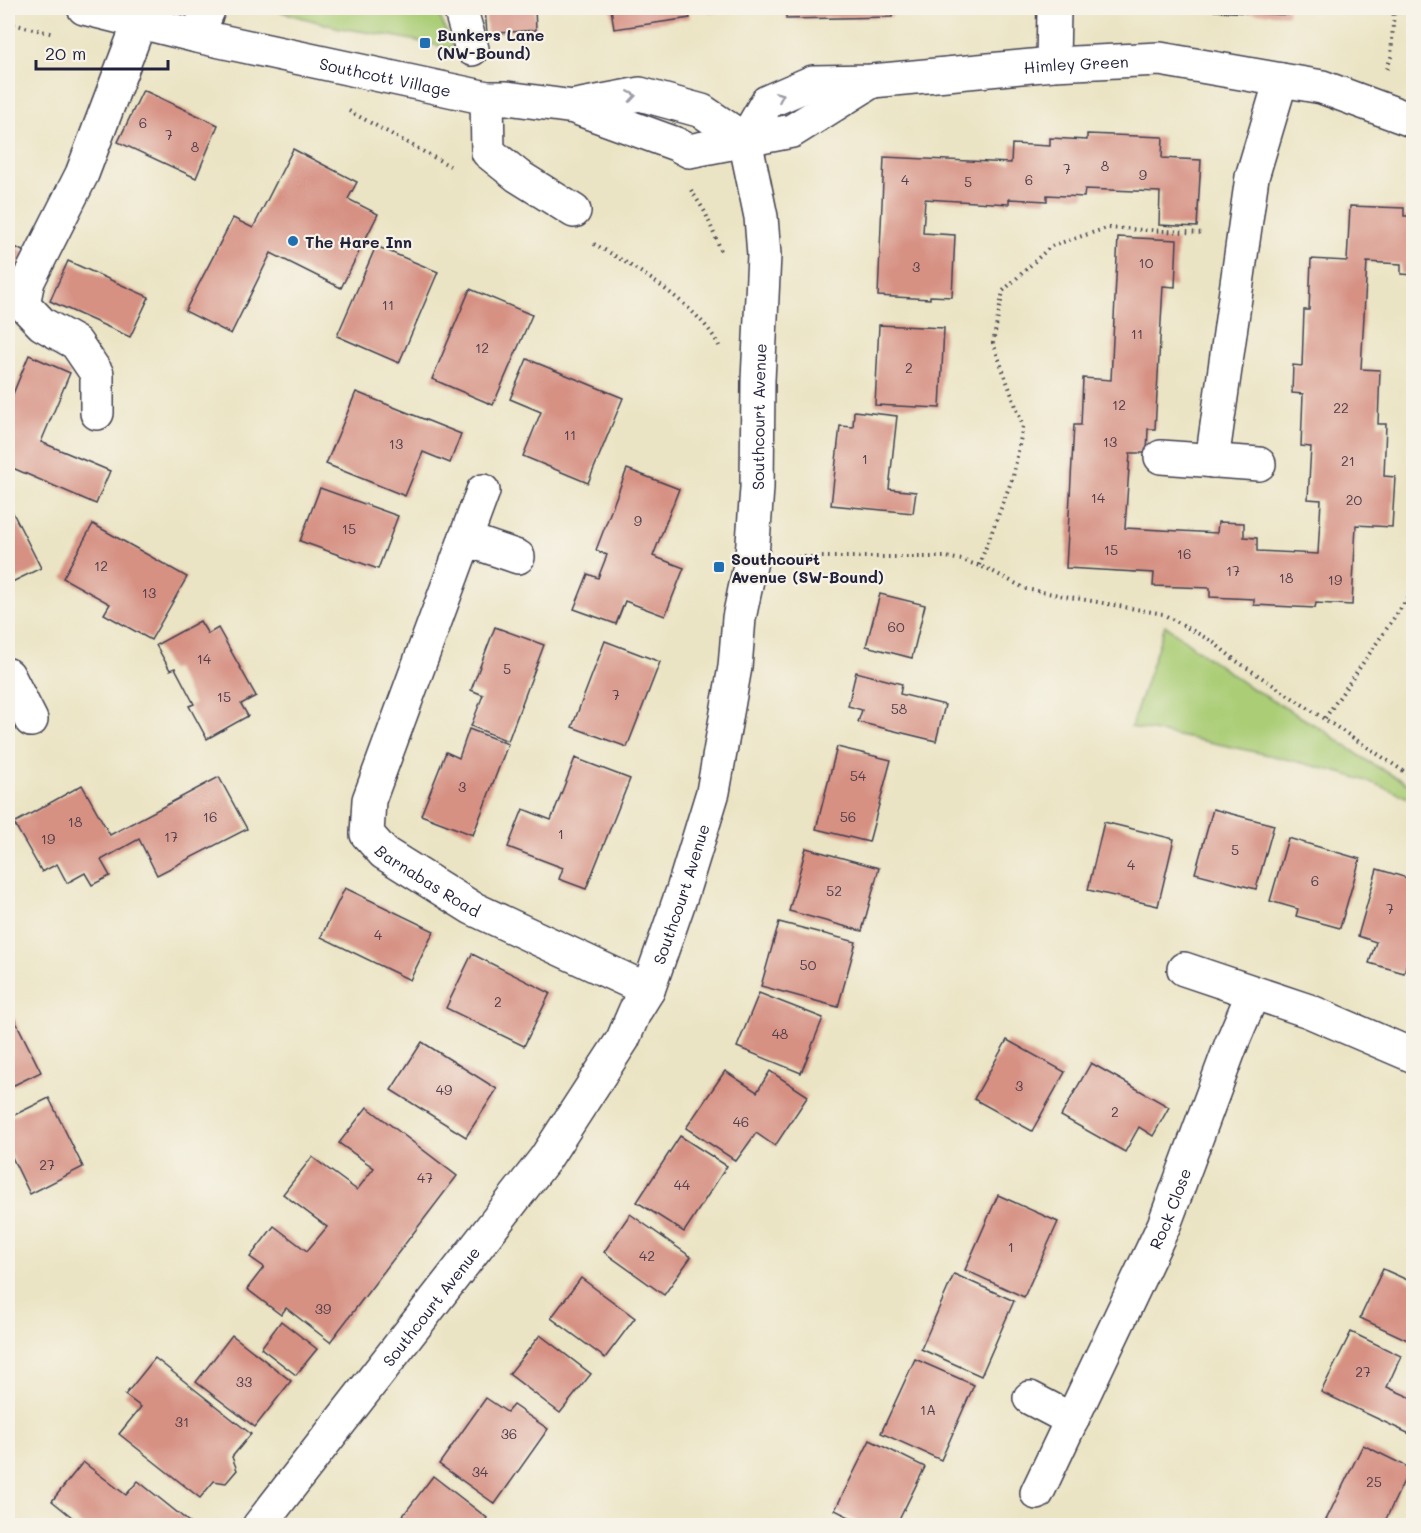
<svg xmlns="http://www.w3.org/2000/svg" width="1421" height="1533" font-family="Mali,sans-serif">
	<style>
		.green { fill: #aacd76; stroke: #667858; stroke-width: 1.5 }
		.building { fill: #d69183 }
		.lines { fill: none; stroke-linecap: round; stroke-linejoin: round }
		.minor-casing { stroke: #403f50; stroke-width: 36 }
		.path { stroke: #403f50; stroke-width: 4; stroke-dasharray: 1.5 4.5; stroke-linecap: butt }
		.minor { stroke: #fff; stroke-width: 33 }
		.oneway { stroke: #9c9ca7 }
		.poi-dot { fill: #1f6fb2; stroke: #f7f3e8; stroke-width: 2 }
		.labels { text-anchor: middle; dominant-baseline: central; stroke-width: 4.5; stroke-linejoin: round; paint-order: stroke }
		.number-label { font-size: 14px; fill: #4f3e4d }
		.poi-label { font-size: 16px; font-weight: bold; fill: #22223b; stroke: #f7f3e8; text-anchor: start }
		.street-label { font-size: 16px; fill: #22223b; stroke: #f7f3e8 }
	</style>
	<rect width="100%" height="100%" fill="#f7f3e8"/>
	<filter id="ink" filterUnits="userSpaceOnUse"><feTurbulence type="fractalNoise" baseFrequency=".0167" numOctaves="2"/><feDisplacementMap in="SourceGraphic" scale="12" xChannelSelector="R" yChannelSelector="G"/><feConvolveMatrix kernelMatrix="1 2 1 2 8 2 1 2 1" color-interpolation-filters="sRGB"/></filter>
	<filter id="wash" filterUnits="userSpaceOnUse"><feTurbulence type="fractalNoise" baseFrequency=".008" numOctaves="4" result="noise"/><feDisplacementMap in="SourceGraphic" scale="24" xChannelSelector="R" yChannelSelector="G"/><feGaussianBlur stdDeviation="1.35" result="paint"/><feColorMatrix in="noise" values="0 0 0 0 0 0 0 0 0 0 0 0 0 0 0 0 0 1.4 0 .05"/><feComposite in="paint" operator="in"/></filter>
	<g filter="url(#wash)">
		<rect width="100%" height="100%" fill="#ebe4c4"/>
		<g class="green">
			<path d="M267 8H436L454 49 398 37 340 28Z"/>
			<path d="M1165 625 1195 648 1248 686 1323 730 1369 762 1413 787V801C1381 783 1342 773 1306 764 1248 749 1190 738 1131 727Z"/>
		</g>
		<g id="blocks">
			<g class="building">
				<path d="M485 8H535L536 30 487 34Z"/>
				<path d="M611 8H688L690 18 614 29Z"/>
				<path d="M709 8H766V10L709 12Z"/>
				<path d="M786 8H892V17L786 19Z"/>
				<path d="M1214 8H1289L1288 15 1214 11Z"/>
				<path d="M143 90 218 125 196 178 118 142Z"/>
				<path d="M1087 134 1163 137 1162 158 1201 160 1197 227 1159 225 1160 192 1085 189 1084 197 1047 195V201L1009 199V204L925 199 923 233 955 235 952 297 930 296V299L878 296 884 157 1011 163 1012 144 1050 146V138L1087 140Z"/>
				<path d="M293 149 357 182 348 199 378 214 341 288 271 253 231 334 185 311 233 218 253 228Z"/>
				<path d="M1350 206 1404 208V216H1414V275L1401 274V264L1367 262 1361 369 1380 370 1378 424H1386L1384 476 1395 477 1392 527 1356 525 1352 605 1316 603 1315 608 1254 605V599L1210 597V588L1153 586 1154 573 1066 568 1074 425H1081L1083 378 1111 380 1118 237 1177 240 1175 287 1163 286 1155 429H1148L1147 453H1130L1125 528 1217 533 1218 522 1244 523V537L1257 538V551L1318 554 1321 500 1308 499 1311 447 1301 446 1303 394 1292 393 1293 365 1302 366 1304 310H1309L1311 259 1347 261Z"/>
				<path d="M8 243 28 254 8 291Z"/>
				<path d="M376 246 438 272 399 363 337 336Z"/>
				<path d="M68 261 149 297 130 337 50 301Z"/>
				<path d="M470 289 532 315 493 405 432 379Z"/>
				<path d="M879 325 944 328 940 408 875 405Z"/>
				<path d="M29 355 70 373 41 442 110 471 96 504 8 466V406Z"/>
				<path d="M527 359 623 398 588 483 523 456 541 412 510 399Z"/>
				<path d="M356 392 461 434 450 463 423 452 405 496 326 464Z"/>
				<path d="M854 411 897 416 889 489 916 492 913 513 831 505 840 426 853 427Z"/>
				<path d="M627 469 679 489 653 556 684 568 665 616 625 601 616 624 574 609 588 574 598 578 607 555 596 550Z"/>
				<path d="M320 488 398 516 378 569 300 541Z"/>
				<path d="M13 513 41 568 8 584V516Z"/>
				<path d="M93 524 187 577 151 640 104 614 110 604 63 578Z"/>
				<path d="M880 594 925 605 912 658 866 646Z"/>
				<path d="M200 621 208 634 218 628 256 696 241 704 248 716 207 739 189 706 194 704 175 668 170 670 156 645Z"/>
				<path d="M495 627 544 645 508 741 471 726 483 695 471 690Z"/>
				<path d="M605 641 660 662 627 747 572 727Z"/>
				<path d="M856 672 902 684 900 694 945 705 936 741 858 722 862 710 848 706Z"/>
				<path d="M469 729 508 744 473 835 421 815 446 752 459 758Z"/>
				<path d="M837 747 891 760 869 842 816 829Z"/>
				<path d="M575 758 630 779 586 889 559 879 563 868 508 847 523 809 551 820Z"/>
				<path d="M219 777 247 829 157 875 139 839 101 860 110 876 92 885 85 873 67 883 57 864 42 872 14 823 82 785 110 835Z"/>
				<path d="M1213 809 1274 825 1256 889 1195 873Z"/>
				<path d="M1104 822 1174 839 1158 906 1088 890Z"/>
				<path d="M1288 838 1360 859 1340 928 1296 916 1298 909 1270 901Z"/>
				<path d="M806 848 879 868 862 931 789 911Z"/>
				<path d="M1377 869 1414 880V940L1404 973 1369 963 1376 942 1358 936Z"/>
				<path d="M345 888 434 931 410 980 321 937Z"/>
				<path d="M779 922 856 942 838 1007 761 986Z"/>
				<path d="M472 954 550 993 524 1046 446 1008Z"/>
				<path d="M759 993 823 1018 801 1073 737 1047Z"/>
				<path d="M8 1006 41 1072 8 1088Z"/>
				<path d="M1007 1040 1065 1072 1032 1131 974 1099Z"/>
				<path d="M422 1042 497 1089 466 1137 391 1090Z"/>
				<path d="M1091 1063 1169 1107 1153 1136 1139 1127 1125 1152 1061 1116Z"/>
				<path d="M725 1071 757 1092 770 1071 808 1096 775 1146 756 1133 736 1161 686 1128Z"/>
				<path d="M49 1098 83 1167 30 1194 8 1149V1118Z"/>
				<path d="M367 1107 457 1176 330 1342 286 1308 281 1315 247 1289 264 1267 250 1257 274 1226 307 1251 327 1227 283 1194 312 1157 357 1190 374 1168 339 1143Z"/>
				<path d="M680 1136 727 1166 684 1232 637 1202Z"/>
				<path d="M998 1195 1058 1222 1024 1297 965 1270Z"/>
				<path d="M630 1214 691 1257 664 1295 604 1252Z"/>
				<path d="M1383 1269 1414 1283V1343L1360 1318Z"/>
				<path d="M954 1274 1014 1301 981 1376 921 1349Z"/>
				<path d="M581 1278 635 1318 605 1358 551 1318Z"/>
				<path d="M281 1321 317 1349 296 1375 261 1348Z"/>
				<path d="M1351 1332 1401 1356 1387 1387 1414 1399V1436L1321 1392Z"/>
				<path d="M232 1335 291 1381 255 1427 196 1382Z"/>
				<path d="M540 1335 591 1374 560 1413 509 1374Z"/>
				<path d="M155 1358 251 1434 232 1457 237 1470 226 1483 214 1481 200 1498 119 1434 141 1407 125 1395Z"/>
				<path d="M915 1359 974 1385 941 1460 881 1433Z"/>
				<path d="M486 1398 507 1412 513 1405 548 1429 495 1504 439 1464Z"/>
				<path d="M870 1440 925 1467 896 1526H867L835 1510Z"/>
				<path d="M1363 1445 1410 1468 1386 1519 1383 1526H1323Z"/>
				<path d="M83 1462 126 1495 138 1481 194 1526H83L52 1501Z"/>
				<path d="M433 1476 487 1518 481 1526H403L398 1522Z"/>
			</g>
		</g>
	</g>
	<g filter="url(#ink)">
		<use href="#blocks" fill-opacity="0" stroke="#403f50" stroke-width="1.5"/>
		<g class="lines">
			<defs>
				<g id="minor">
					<path id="s1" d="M84 8 197 36 487 98H507L574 107 676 144 689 151 792 131 872 81"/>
					<path d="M460 8 472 49"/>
					<path d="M197 36 209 8"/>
					<path d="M1053 64 1054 8"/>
					<path d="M487 98 488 152 518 176 574 211"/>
					<path d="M576 106 640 94 702 111 745 140"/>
					<path id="s2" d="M745 140 767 102 813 82 872 81 1053 64 1160 59 1322 87 1414 121"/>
					<path d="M97 413V374L76 343 42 324 23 304 28 281 82 174 140 21"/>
					<path d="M1161 457 1259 464"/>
					<path d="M1212 461 1252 177 1281 80"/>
					<path id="s3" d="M483 491 369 800 367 834 384 853 472 908 648 990"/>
					<path d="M465 539 518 557"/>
					<path d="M8 675 31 720"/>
					<path d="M1184 969 1309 1011 1414 1056"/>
					<path d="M1030 1398 1072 1420"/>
					<path id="s4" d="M1037 1493 1164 1225 1231 1045 1253 993"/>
					<path id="s5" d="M259 1526 545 1159 623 1039 635 1011 648 990 683 890 713 792 735 667 739 618 752 556 757 488 758 380 764 255 761 217 745 140"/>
				</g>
			</defs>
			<use href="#minor" class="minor-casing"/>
			<g class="path">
				<path d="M8 23 54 34"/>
				<path d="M1387 69 1391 57 1394 8"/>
				<path d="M349 111 450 166"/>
				<path d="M691 190 705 212 722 253"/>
				<path d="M594 244C632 265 701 307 719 346"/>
				<path d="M792 557H946L962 560 988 569 1026 589 1163 614 1213 642 1235 660 1414 778"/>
				<path d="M979 565 1013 477 1023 426 993 343 1003 291 1051 246 1107 228 1204 233"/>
				<path d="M1325 718 1414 589"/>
			</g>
			<use href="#minor" class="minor"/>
		</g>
		<defs><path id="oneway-chevron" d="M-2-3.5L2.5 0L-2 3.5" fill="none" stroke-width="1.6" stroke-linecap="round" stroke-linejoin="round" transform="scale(1.5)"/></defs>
		<g class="oneway">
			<use href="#oneway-chevron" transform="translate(632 96) rotate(-9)"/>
			<use href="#oneway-chevron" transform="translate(780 96) rotate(-23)"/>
		</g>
	</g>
	<g class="poi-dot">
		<rect x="419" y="37" width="12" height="12" rx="3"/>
		<circle cx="293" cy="241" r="6"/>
		<rect x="713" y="561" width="12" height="12" rx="3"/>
	</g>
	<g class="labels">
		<g class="number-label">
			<text x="143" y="122">6</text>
			<text x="169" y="134">7</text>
			<text x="195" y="146">8</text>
			<text x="1105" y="165">8</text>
			<text x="1067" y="168">7</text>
			<text x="1143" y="174">9</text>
			<text x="905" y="179">4</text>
			<text x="1029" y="179">6</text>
			<text x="968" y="181">5</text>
			<text x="1146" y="262">10</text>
			<text x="916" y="266">3</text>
			<text x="388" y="304">11</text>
			<text x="1137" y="333">11</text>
			<text x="482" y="347">12</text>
			<text x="909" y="367">2</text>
			<text x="1119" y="404">12</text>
			<text x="1341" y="407">22</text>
			<text x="570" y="434">11</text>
			<text x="1110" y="441">13</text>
			<text x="396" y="443">13</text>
			<text x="865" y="458">1</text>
			<text x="1348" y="460">21</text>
			<text x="1098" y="497">14</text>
			<text x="1354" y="499">20</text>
			<text x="638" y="520">9</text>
			<text x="349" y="528">15</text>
			<text x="1111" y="549">15</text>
			<text x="1184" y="553">16</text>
			<text x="101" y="565">12</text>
			<text x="1233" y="570">17</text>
			<text x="1286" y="577">18</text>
			<text x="1335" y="579">19</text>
			<text x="149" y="592">13</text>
			<text x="896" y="626">60</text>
			<text x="204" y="658">14</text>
			<text x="507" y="668">5</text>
			<text x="616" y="694">7</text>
			<text x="224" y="696">15</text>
			<text x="899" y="708">58</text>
			<text x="858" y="775">54</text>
			<text x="462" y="786">3</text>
			<text x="210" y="816">16</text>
			<text x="848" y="816">56</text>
			<text x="75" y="821">18</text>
			<text x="561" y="833">1</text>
			<text x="171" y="836">17</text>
			<text x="48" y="838">19</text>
			<text x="1235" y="849">5</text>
			<text x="1131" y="864">4</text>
			<text x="1315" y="880">6</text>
			<text x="834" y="890">52</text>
			<text x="1390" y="908">7</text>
			<text x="378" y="934">4</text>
			<text x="808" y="964">50</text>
			<text x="498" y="1001">2</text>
			<text x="780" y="1033">48</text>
			<text x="1019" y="1085">3</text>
			<text x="444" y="1089">49</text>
			<text x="1115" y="1111">2</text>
			<text x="741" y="1121">46</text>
			<text x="47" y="1164">27</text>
			<text x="425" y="1177">47</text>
			<text x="682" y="1184">44</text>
			<text x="1011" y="1246">1</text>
			<text x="647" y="1255">42</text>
			<text x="323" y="1308">39</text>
			<text x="1363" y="1371">27</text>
			<text x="244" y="1381">33</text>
			<text x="928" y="1409">1A</text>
			<text x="182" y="1421">31</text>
			<text x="509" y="1433">36</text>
			<text x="480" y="1471">34</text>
			<text x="1374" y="1481">25</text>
		</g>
		<g class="poi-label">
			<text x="437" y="34">Bunkers Lane<tspan x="437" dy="18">(NW-Bound)</tspan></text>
			<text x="305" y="241">The Hare Inn</text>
			<text x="731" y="558">Southcourt<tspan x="731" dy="18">Avenue (SW-Bound)</tspan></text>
		</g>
		<g class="street-label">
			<text stroke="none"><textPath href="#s2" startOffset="358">Himley Green</textPath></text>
			<text stroke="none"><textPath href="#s1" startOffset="309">Southcott Village</textPath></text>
			<text stroke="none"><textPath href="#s5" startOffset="1251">Southcourt Avenue</textPath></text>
			<text stroke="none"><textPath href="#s3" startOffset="441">Barnabas Road</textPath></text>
			<text stroke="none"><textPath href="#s5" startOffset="765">Southcourt Avenue</textPath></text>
			<text stroke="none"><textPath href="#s4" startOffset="314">Rock Close</textPath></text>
			<text stroke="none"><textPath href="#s5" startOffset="279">Southcourt Avenue</textPath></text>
		</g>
	</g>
	<rect width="1421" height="1533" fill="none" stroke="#f7f3e8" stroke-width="30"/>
	<path d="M36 60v9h132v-9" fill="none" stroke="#22223b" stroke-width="3"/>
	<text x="45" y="60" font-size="18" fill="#22223b" stroke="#f7f3e8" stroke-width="4.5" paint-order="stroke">20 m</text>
</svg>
